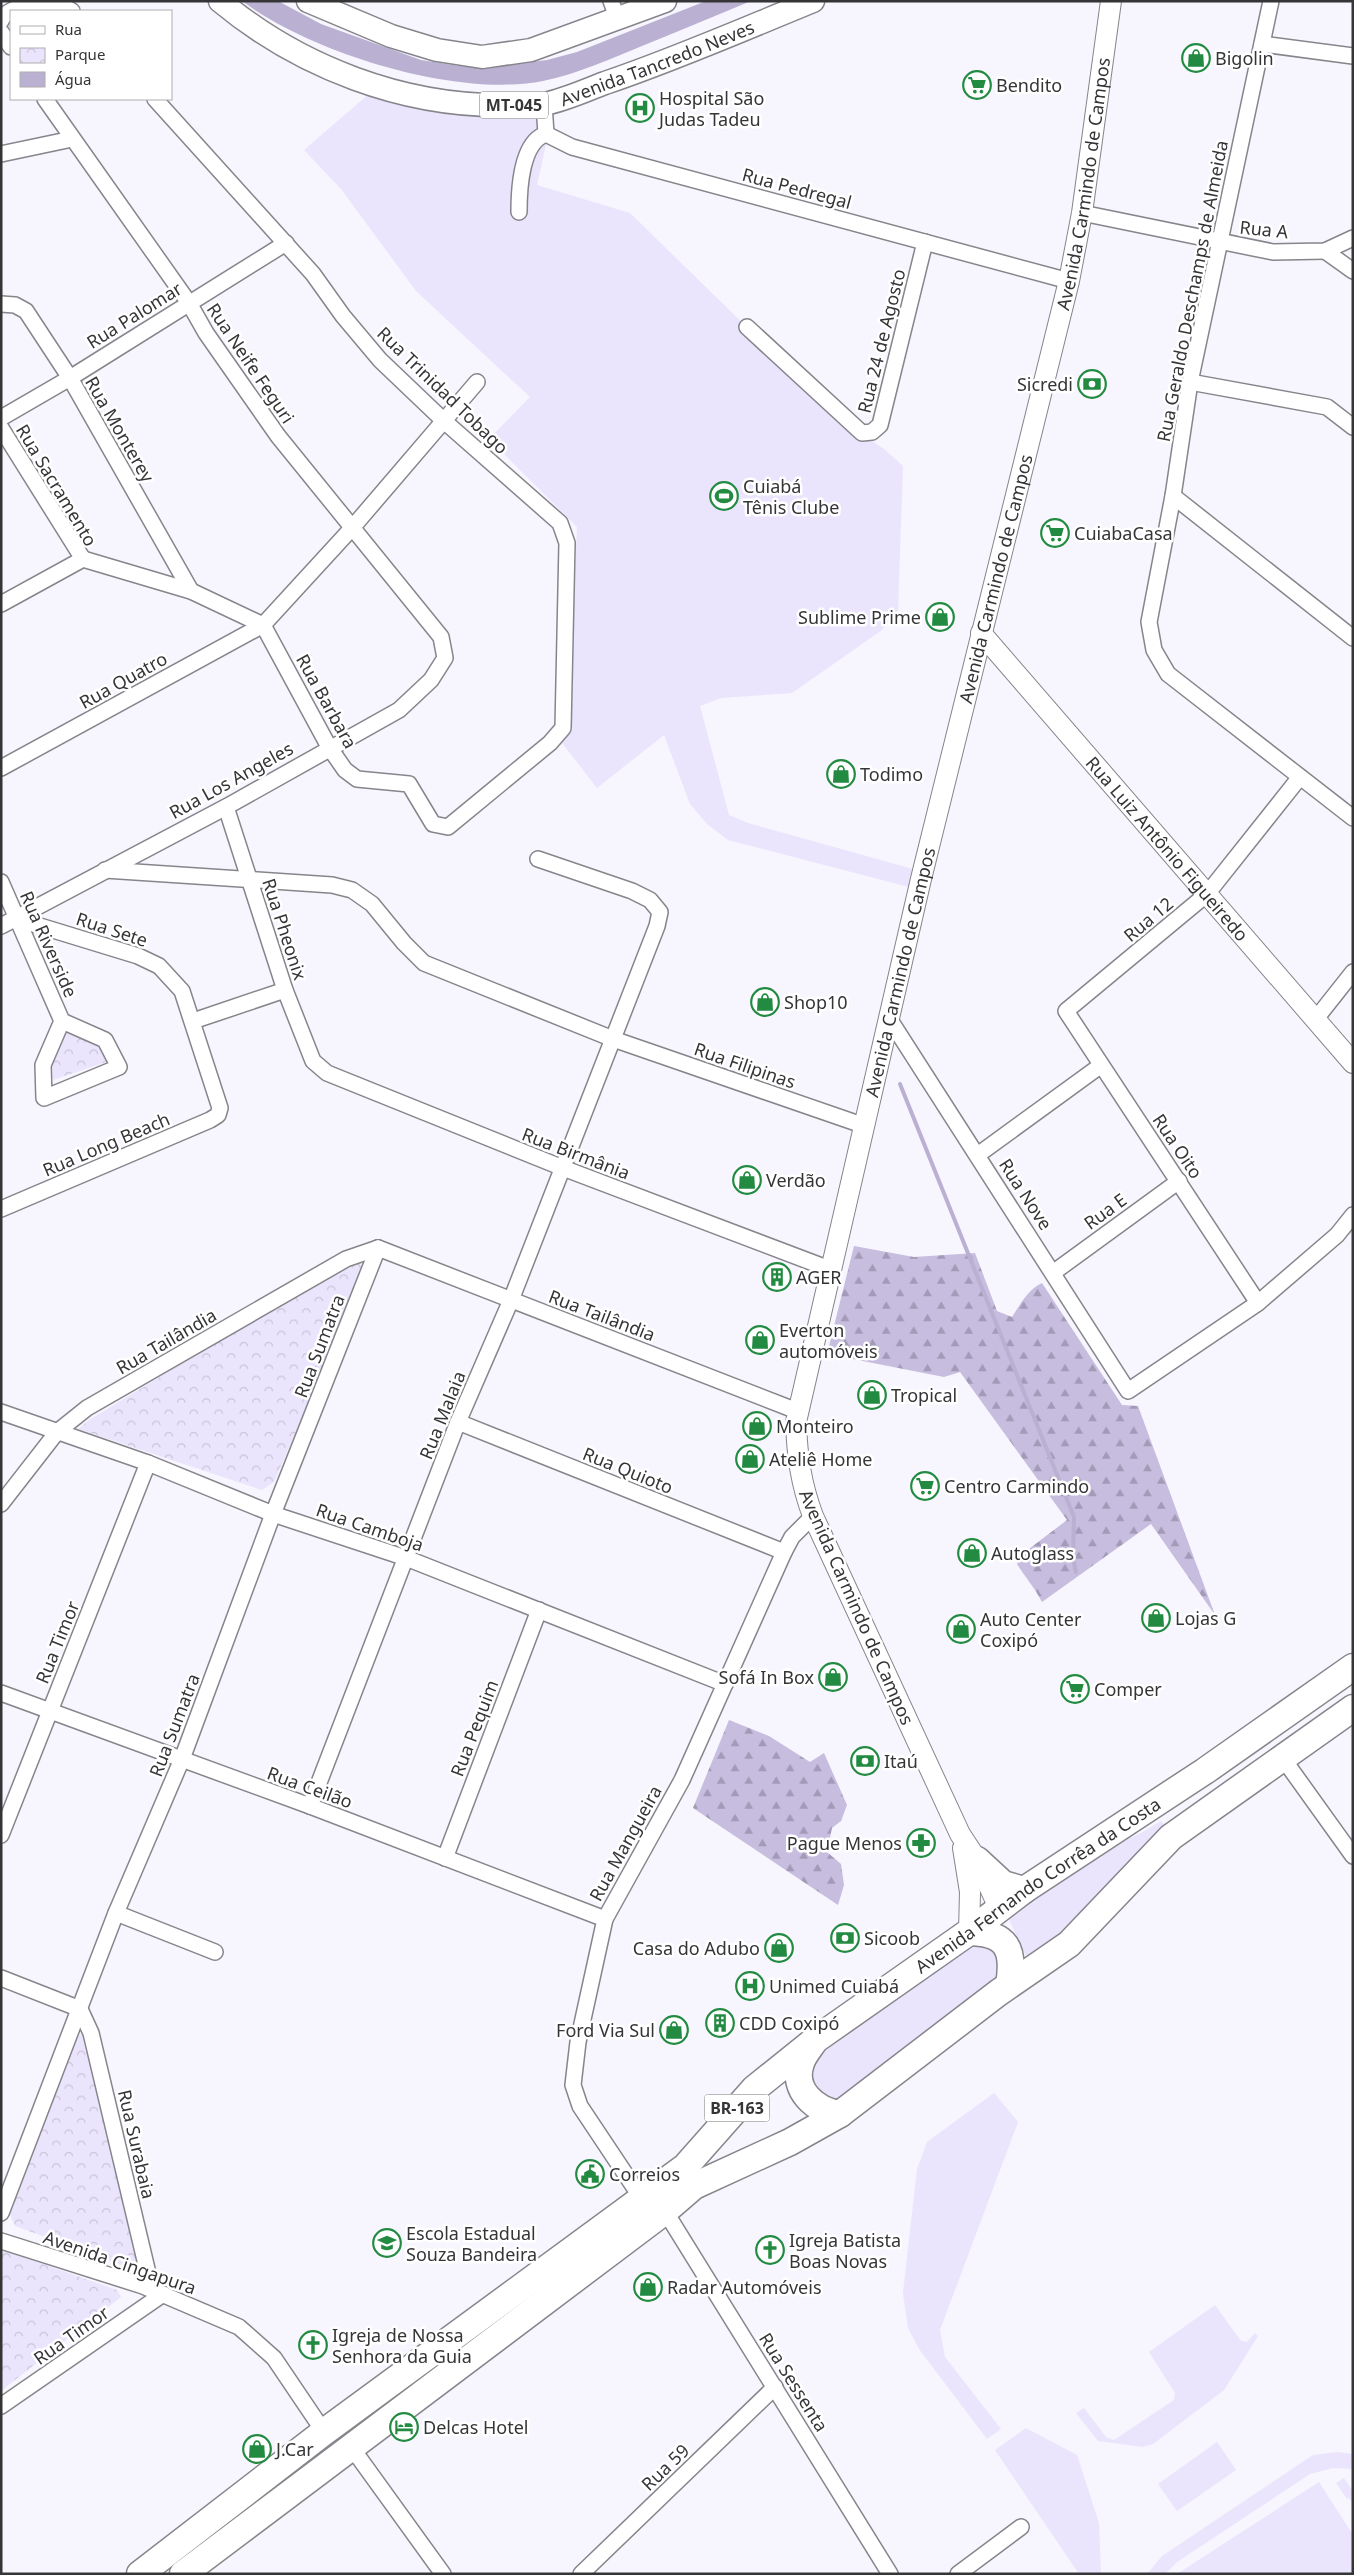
<svg xmlns="http://www.w3.org/2000/svg" width="1354" height="2575" font-family="'Noto Sans',sans-serif">
	<style>
		.green { fill: #ebe4fd }
		.forest { fill: url(#forest-firs) }
		.park { fill: url(#park-crowns) }
		.water { fill: #bab0d2 }
		.lines { fill: none; stroke-linecap: round; stroke-linejoin: round }
		.stream { stroke: #bab0d2; stroke-width: 4 }
		.street-casing { stroke: #86858b; stroke-width: 18 }
		.secondary-casing { stroke: #86858b; stroke-width: 22 }
		.primary-casing { stroke: #86858b; stroke-width: 25 }
		.highway-casing { stroke: #86858b; stroke-width: 29 }
		.street { stroke: #fff; stroke-width: 15 }
		.secondary { stroke: #fff; stroke-width: 20 }
		.primary { stroke: #fff; stroke-width: 22 }
		.highway { stroke: #fff; stroke-width: 26 }
		.labels { text-anchor: middle; dominant-baseline: central; stroke-width: 5; stroke-linejoin: round; paint-order: stroke }
		.shield { fill: #fff; stroke: #727173; stroke-width: 1 }
		.shield-label { font-size: 16px; font-weight: bold; fill: #353437 }
		.poi-label { font-size: 18px; fill: #353437; stroke: #fff; text-anchor: start }
		.street-label { font-size: 18px; fill: #353437; stroke: #fff }
	</style>
	<defs>
		<pattern id="forest-firs" width="22" height="20" patternUnits="userSpaceOnUse" patternTransform="scale(1.25)"><rect width="22" height="20" fill="#c7bddf"/><path d="M5 1l3.5 6h-7zM16 11l3.5 6h-7z" fill="#a29ab6"/></pattern>
		<pattern id="park-crowns" width="20" height="18" patternUnits="userSpaceOnUse" patternTransform="scale(1.25)"><rect width="20" height="18" fill="#ebe4fd"/><path d="M2 6a3 3 0 1 1 6 0M12 15a3 3 0 1 1 6 0" fill="none" stroke="#cac4d9"/></pattern>
	</defs>
	<rect width="100%" height="100%" fill="#f7f5fd"/>
	<g class="green">
		<path d="M370 93 532 107 547 140 537 185 630 213 846 424 884 449 903 466 898 611 882 630 792 693 721 698 700 706 729 815 748 823 913 869 909 887 728 840 707 824 690 804 664 735 597 788 559 739 573 729 569 714 577 527 489 439 530 397 416 291 341 189 304 150Z"/>
		<path d="M1161 1821 1168 1829 1077 1922 1027 1959 1004 1908 1085 1858 1141 1833Z"/>
		<path d="M970 1938 999 1944 998 1976 932 2027 841 2104 818 2102 807 2062Z"/>
		<path d="M994 2093 1018 2122 940 2330 945 2357 1001 2429 987 2439 919 2349 908 2328 903 2293 917 2169 927 2142Z"/>
		<path d="M1215 2305 1241 2341 1247 2342 1255 2333 1258 2336 1224 2390 1153 2444 1143 2447 1098 2441 1076 2413 1084 2408 1106 2437 1114 2440 1174 2400 1175 2393 1149 2352Z"/>
		<path d="M1026 2428 1077 2455 1099 2523 1101 2574H1079L995 2450Z"/>
		<path d="M1217 2442 1236 2470 1177 2511 1158 2484Z"/>
		<path d="M1338 2452 1353 2454V2469L1333 2468 1310 2474 1177 2562 1165 2574H1147L1162 2556 1313 2455Z"/>
		<path d="M1344 2478 1353 2491V2503L1349 2498 1347 2499 1336 2483Z"/>
		<path d="M1319 2482 1353 2535V2574H1177Z"/>
	</g>
	<g class="forest">
		<path d="M854 1246 914 1257 975 1253 997 1311 1012 1317C1020 1305 1028 1289 1042 1283L1122 1405 1138 1406 1215 1615 1151 1524 1042 1602C1035 1588 1025 1577 1017 1564L1021 1555 1067 1520 960 1372 944 1377 827 1354Z"/>
		<path d="M729 1720 769 1736 810 1762 824 1753 847 1805 841 1821 832 1828 827 1852 841 1864 844 1885 838 1905 693 1808Z"/>
	</g>
	<g class="park">
		<path d="M67 1029 98 1040 106 1062 53 1080 50 1065Z"/>
		<path d="M354 1259 366 1270 274 1482 262 1490 78 1429 89 1420Z"/>
		<path d="M86 2034 138 2262 130 2268 15 2226 9 2212 77 2035Z"/>
		<path d="M6 2251 117 2290 121 2297 1 2391V2252Z"/>
	</g>
	<path class="water" d="M242 1H278L321 24 421 60 460 66 489 67 547 60 577 52 706 1H751C715 16 679 31 642 46 610 59 577 74 543 81 456 98 312 53 242 1Z"/>
	<g class="lines">
		<path class="stream" d="M900 1084 1074 1517 1073 1559 1076 1572"/>
		<defs>
			<g id="street">
				<path d="M611 1 618 20"/>
				<path d="M1271 1 1190 382 1173 496 1149 622 1154 650 1168 674 1353 818"/>
				<path d="M1 21C7 2 59 0 72 11"/>
				<path d="M1 32 11 47"/>
				<path d="M1262 44 1353 56"/>
				<path d="M544 104 546 134 572 147 1069 281"/>
				<path d="M1 154 72 139"/>
				<path d="M519 212C519 189 521 142 546 134"/>
				<path d="M1082 213 1273 252 1325 251 1353 238"/>
				<path d="M1325 251 1353 271"/>
				<path d="M1 304 15 305 26 311 70 378 191 591"/>
				<path d="M747 327 862 433 872 432 880 425 925 242"/>
				<path d="M1190 382 1327 407 1353 427"/>
				<path d="M1 418 70 378 286 243"/>
				<path d="M1 428 83 559 1 604"/>
				<path d="M1173 496 1353 638"/>
				<path d="M83 559 191 591 263 625 329 747 345 770 357 779 409 784 433 824 448 827 550 743 563 728 567 543 560 523 444 421 380 360 343 316 313 274 155 99"/>
				<path d="M1 768 263 625 352 528 477 382"/>
				<path d="M226 807 285 990 313 1061 327 1073 563 1168 832 1270"/>
				<path d="M105 870 332 885 352 890 372 904 404 943 424 963 613 1039 865 1126"/>
				<path d="M1 882 62 1021 105 1040 119 1067 44 1098 43 1065 62 1021"/>
				<path d="M1 926 226 807 399 710 431 680 445 658 441 637 278 436 206 333 189 303 45 99"/>
				<path d="M890 1020 1128 1391 1258 1303 1337 1235 1353 1215"/>
				<path d="M1315 1020 1353 972"/>
				<path d="M193 1021 285 990"/>
				<path d="M979 1154 1100 1066"/>
				<path d="M1 1209 210 1120 218 1115 220 1108 182 991 159 966 138 956 17 919"/>
				<path d="M378 1248 797 1411"/>
				<path d="M1054 1272 1179 1181"/>
				<path d="M1258 1303 1066 1011 1207 894 1300 777"/>
				<path d="M1 1412 148 1463 273 1514 406 1558 725 1684"/>
				<path d="M458 1422 784 1552"/>
				<path d="M1 1504 57 1432 87 1408 346 1259 378 1248"/>
				<path d="M1 1693 310 1806 605 1919"/>
				<path d="M1282 1757 1353 1856"/>
				<path d="M310 1806 458 1422 511 1300 657 926 660 912 650 900 632 891 538 859"/>
				<path d="M1 1835 148 1463"/>
				<path d="M445 1858 539 1610"/>
				<path d="M116 1913 215 1952"/>
				<path d="M1 1978 80 2009 91 2033 152 2290"/>
				<path d="M642 2199 580 2106 573 2085 578 2042 605 1919 682 1780 784 1552 792 1537 813 1516"/>
				<path d="M665 2211 890 2574"/>
				<path d="M1 2213 116 1913 182 1759 273 1514 378 1248"/>
				<path d="M1 2241 143 2286 239 2327 274 2358 324 2432"/>
				<path d="M1 2406 163 2294"/>
				<path d="M352 2448 443 2574"/>
				<path d="M581 2574 775 2387"/>
				<path d="M958 2574 1021 2527"/>
			</g>
			<g id="secondary">
				<path id="s1" d="M981 633 1353 1063"/>
				<path d="M963 1848 970 1892 969 1932"/>
				<path id="s2" d="M1000 1910 977 1860 960 1834 813 1516C801 1484 797 1456 796 1422L921 879 1069 281 1082 213 1111 1"/>
			</g>
			<g id="primary">
				<path id="s3" d="M220 1C299 67 404 107 506 105 518 105 532 106 544 104 565 100 586 90 605 83 676 59 744 29 813 1"/>
				<path d="M308 1 391 36 437 50 482 57 531 50 665 1"/>
			</g>
			<g id="highway">
				<path d="M977 1860 1003 1884 1024 1890"/>
				<path d="M969 1932C1007 1933 1015 1949 1009 1985"/>
				<path d="M813 2043C809 2049 803 2056 801 2063 791 2090 816 2111 840 2114"/>
				<path id="s4" d="M140 2574 324 2432 685 2167 754 2089 815 2040 969 1932 1024 1890 1205 1771 1353 1667"/>
				<path d="M183 2574 665 2211 694 2186 790 2142 840 2114 998 1993 1069 1944 1171 1837 1353 1708"/>
			</g>
		</defs>
		<use href="#street" class="street-casing"/>
		<use href="#secondary" class="secondary-casing"/>
		<use href="#primary" class="primary-casing"/>
		<use href="#highway" class="highway-casing"/>
		<use href="#street" class="street"/>
		<use href="#secondary" class="secondary"/>
		<use href="#primary" class="primary"/>
		<use href="#highway" class="highway"/>
	</g>
	<defs>
		<symbol id="shop-ring" viewBox="-11 -11 22 22"><circle r="9.5" fill="#fff" stroke="#228b41" stroke-width="1.5"/><path d="M-5-2.5h2.3a2.7 3.5 0 0 1 5.4 0H5L5.5 6h-11ZM-1.5-2.5h3a1.5 2.3 0 0 0-3 0Z" fill="#228b41"/></symbol>
		<symbol id="supermarket-ring" viewBox="-11 -11 22 22"><circle r="9.5" fill="#fff" stroke="#228b41" stroke-width="1.5"/><path d="M-6-5.5h2.5l.6 2H6L4.5 2H-2.5L-4.4-4H-6ZM-1.5 3.2a1.3 1.3 0 1 0 .1 0ZM3 3.2a1.3 1.3 0 1 0 .1 0Z" fill="#228b41"/></symbol>
		<symbol id="hospital-ring" viewBox="-11 -11 22 22"><circle r="9.5" fill="#fff" stroke="#228b41" stroke-width="1.5"/><path d="M-5-5h3v3.5h4V-5h3V5h-3V1.5h-4V5h-3Z" fill="#228b41"/></symbol>
		<symbol id="bank-ring" viewBox="-11 -11 22 22"><circle r="9.5" fill="#fff" stroke="#228b41" stroke-width="1.5"/><path d="M-6-4H6V4H-6ZM0-2.3a2.3 2.3 0 1 0 0 4.6a2.3 2.3 0 1 0 0-4.6Z" fill="#228b41"/></symbol>
		<symbol id="stadium-ring" viewBox="-11 -11 22 22"><circle r="9.5" fill="#fff" stroke="#228b41" stroke-width="1.5"/><path d="M0-5a6.5 5 0 1 0 0 10a6.5 5 0 1 0 0-10ZM-3.5-1.8h7v3.6h-7Z" fill="#228b41"/></symbol>
		<symbol id="building-ring" viewBox="-11 -11 22 22"><circle r="9.5" fill="#fff" stroke="#228b41" stroke-width="1.5"/><path d="M-4-6H4V6H1V3H-1V6H-4ZM-2.5-4.3h1.7v1.8h-1.7ZM.8-4.3h1.7v1.8H.8ZM-2.5-1h1.7V.8h-1.7ZM.8-1h1.7V.8H.8Z" fill="#228b41"/></symbol>
		<symbol id="pharmacy-ring" viewBox="-11 -11 22 22"><circle r="9.5" fill="#fff" stroke="#228b41" stroke-width="1.5"/><path d="M-2-6h4v4h4v4h-4v4h-4v-4h-4v-4h4Z" fill="#228b41"/></symbol>
		<symbol id="civic-ring" viewBox="-11 -11 22 22"><circle r="9.5" fill="#fff" stroke="#228b41" stroke-width="1.5"/><path d="M-.6-6.5H3V-4.5H.6V-3L4-1V1h2V6H-6V1h2V-1L-.6-3ZM-1.2 2.5V6h2.4V2.5Z" fill="#228b41"/></symbol>
		<symbol id="school-ring" viewBox="-11 -11 22 22"><circle r="9.5" fill="#fff" stroke="#228b41" stroke-width="1.5"/><path d="M0-5L7-2L0 1L-7-2ZM-4 1L0 2.5L4 1V4Q0 6-4 4Z" fill="#228b41"/></symbol>
		<symbol id="church-ring" viewBox="-11 -11 22 22"><circle r="9.5" fill="#fff" stroke="#228b41" stroke-width="1.5"/><path d="M-1.2-6h2.4v3.5h3.3v2.4h-3.3V6h-2.4V-.1h-3.3v-2.4h3.3Z" fill="#228b41"/></symbol>
		<symbol id="hotel-ring" viewBox="-11 -11 22 22"><circle r="9.5" fill="#fff" stroke="#228b41" stroke-width="1.5"/><path d="M-6-4.5h1.5V1H6V5H4.5V3h-9V5H-6ZM-4 0a1.8 1.8 0 1 1 3.6 0ZM.5 0V-2.5h3Q6-2.5 6 0Z" fill="#228b41"/></symbol>
	</defs>
	<g fill-rule="evenodd">
		<use href="#shop-ring" x="1180" y="42" width="32" height="32"/>
		<use href="#supermarket-ring" x="961" y="69" width="32" height="32"/>
		<use href="#hospital-ring" x="624" y="92" width="32" height="32"/>
		<use href="#bank-ring" x="1076" y="368" width="32" height="32"/>
		<use href="#stadium-ring" x="708" y="480" width="32" height="32"/>
		<use href="#supermarket-ring" x="1039" y="517" width="32" height="32"/>
		<use href="#shop-ring" x="924" y="601" width="32" height="32"/>
		<use href="#shop-ring" x="825" y="758" width="32" height="32"/>
		<use href="#shop-ring" x="749" y="986" width="32" height="32"/>
		<use href="#shop-ring" x="731" y="1164" width="32" height="32"/>
		<use href="#building-ring" x="761" y="1261" width="32" height="32"/>
		<use href="#shop-ring" x="744" y="1324" width="32" height="32"/>
		<use href="#shop-ring" x="856" y="1379" width="32" height="32"/>
		<use href="#shop-ring" x="741" y="1410" width="32" height="32"/>
		<use href="#shop-ring" x="734" y="1443" width="32" height="32"/>
		<use href="#supermarket-ring" x="909" y="1470" width="32" height="32"/>
		<use href="#shop-ring" x="956" y="1537" width="32" height="32"/>
		<use href="#shop-ring" x="1140" y="1602" width="32" height="32"/>
		<use href="#shop-ring" x="945" y="1613" width="32" height="32"/>
		<use href="#shop-ring" x="817" y="1661" width="32" height="32"/>
		<use href="#supermarket-ring" x="1059" y="1673" width="32" height="32"/>
		<use href="#bank-ring" x="849" y="1745" width="32" height="32"/>
		<use href="#pharmacy-ring" x="905" y="1827" width="32" height="32"/>
		<use href="#bank-ring" x="829" y="1922" width="32" height="32"/>
		<use href="#shop-ring" x="763" y="1932" width="32" height="32"/>
		<use href="#hospital-ring" x="734" y="1970" width="32" height="32"/>
		<use href="#building-ring" x="704" y="2007" width="32" height="32"/>
		<use href="#shop-ring" x="658" y="2014" width="32" height="32"/>
		<use href="#civic-ring" x="574" y="2158" width="32" height="32"/>
		<use href="#school-ring" x="371" y="2227" width="32" height="32"/>
		<use href="#church-ring" x="754" y="2234" width="32" height="32"/>
		<use href="#shop-ring" x="632" y="2271" width="32" height="32"/>
		<use href="#church-ring" x="297" y="2329" width="32" height="32"/>
		<use href="#hotel-ring" x="388" y="2411" width="32" height="32"/>
		<use href="#shop-ring" x="241" y="2433" width="32" height="32"/>
	</g>
	<g class="labels">
		<g class="shield">
			<rect x="480" y="91.5" width="68" height="27" rx="4"/>
			<rect x="704.5" y="2094.5" width="65" height="27" rx="4"/>
		</g>
		<g class="shield-label">
			<text x="514" y="105">MT-045</text>
			<text x="737" y="2108">BR-163</text>
		</g>
		<g class="poi-label">
			<text x="1215" y="58">Bigolin</text>
			<text x="996" y="85">Bendito</text>
			<text x="659" y="98">Hospital São<tspan x="659" dy="21">Judas Tadeu</tspan></text>
			<text x="1073" y="384" text-anchor="end">Sicredi</text>
			<text x="743" y="486">Cuiabá<tspan x="743" dy="21">Tênis Clube</tspan></text>
			<text x="1074" y="533">CuiabaCasa</text>
			<text x="921" y="617" text-anchor="end">Sublime Prime</text>
			<text x="860" y="774">Todimo</text>
			<text x="784" y="1002">Shop10</text>
			<text x="766" y="1180">Verdão</text>
			<text x="796" y="1277">AGER</text>
			<text x="779" y="1330">Everton<tspan x="779" dy="21">automóveis</tspan></text>
			<text x="891" y="1395">Tropical</text>
			<text x="776" y="1426">Monteiro</text>
			<text x="769" y="1459">Ateliê Home</text>
			<text x="944" y="1486">Centro Carmindo</text>
			<text x="991" y="1553">Autoglass</text>
			<text x="1175" y="1618">Lojas G</text>
			<text x="980" y="1619">Auto Center<tspan x="980" dy="21">Coxipó</tspan></text>
			<text x="814" y="1677" text-anchor="end">Sofá In Box</text>
			<text x="1094" y="1689">Comper</text>
			<text x="884" y="1761">Itaú</text>
			<text x="902" y="1843" text-anchor="end">Pague Menos</text>
			<text x="864" y="1938">Sicoob</text>
			<text x="760" y="1948" text-anchor="end">Casa do Adubo</text>
			<text x="769" y="1986">Unimed Cuiabá</text>
			<text x="739" y="2023">CDD Coxipó</text>
			<text x="655" y="2030" text-anchor="end">Ford Via Sul</text>
			<text x="609" y="2174">Correios</text>
			<text x="406" y="2233">Escola Estadual<tspan x="406" dy="21">Souza Bandeira</tspan></text>
			<text x="789" y="2240">Igreja Batista<tspan x="789" dy="21">Boas Novas</tspan></text>
			<text x="667" y="2287">Radar Automóveis</text>
			<text x="332" y="2335">Igreja de Nossa<tspan x="332" dy="21">Senhora da Guia</tspan></text>
			<text x="423" y="2427">Delcas Hotel</text>
			<text x="276" y="2449">J.Car</text>
		</g>
		<g class="street-label">
			<text stroke="none"><textPath href="#s3" startOffset="469">Avenida Tancredo Neves</textPath></text>
			<text stroke="none"><textPath href="#s2" startOffset="1804">Avenida Carmindo de Campos</textPath></text>
			<text transform="translate(797 188) rotate(15)">Rua Pedregal</text>
			<text transform="translate(1264 229) rotate(6)">Rua A</text>
			<text transform="translate(1192 291) rotate(-79)">Rua Geraldo Deschamps de Almeida</text>
			<text transform="translate(134 315) rotate(-32)">Rua Palomar</text>
			<text transform="translate(881 341) rotate(-76)">Rua 24 de Agosto</text>
			<text transform="translate(251 363) rotate(56)">Rua Neife Feguri</text>
			<text transform="translate(443 390) rotate(44)">Rua Trinidad Tobago</text>
			<text transform="translate(120 429) rotate(60)">Rua Monterey</text>
			<text transform="translate(57 485) rotate(59)">Rua Sacramento</text>
			<text stroke="none"><textPath href="#s2" startOffset="1399">Avenida Carmindo de Campos</textPath></text>
			<text transform="translate(123 680) rotate(-29)">Rua Quatro</text>
			<text transform="translate(327 701) rotate(61)">Rua Barbara</text>
			<text transform="translate(231 780) rotate(-29)">Rua Los Angeles</text>
			<text stroke="none"><textPath href="#s1" startOffset="285">Rua Luiz Antônio Figueiredo</textPath></text>
			<text transform="translate(1148 919) rotate(-40)">Rua 12</text>
			<text transform="translate(112 929) rotate(18)">Rua Sete</text>
			<text transform="translate(285 929) rotate(72)">Rua Pheonix</text>
			<text transform="translate(49 944) rotate(66)">Rua Riverside</text>
			<text stroke="none"><textPath href="#s2" startOffset="994">Avenida Carmindo de Campos</textPath></text>
			<text transform="translate(745 1065) rotate(19)">Rua Filipinas</text>
			<text transform="translate(106 1144) rotate(-23)">Rua Long Beach</text>
			<text transform="translate(1178 1146) rotate(56)">Rua Oito</text>
			<text transform="translate(576 1153) rotate(21)">Rua Birmânia</text>
			<text transform="translate(1026 1194) rotate(57)">Rua Nove</text>
			<text transform="translate(1105 1211) rotate(-36)">Rua E</text>
			<text transform="translate(602 1315) rotate(21)">Rua Tailândia</text>
			<text transform="translate(166 1341) rotate(-30)">Rua Tailândia</text>
			<text transform="translate(319 1346) rotate(-69)">Rua Sumatra</text>
			<text transform="translate(442 1415) rotate(-68)">Rua Malaia</text>
			<text transform="translate(628 1470) rotate(22)">Rua Quioto</text>
			<text transform="translate(370 1527) rotate(19)">Rua Camboja</text>
			<text transform="translate(857 1607) rotate(66)">Avenida Carmindo de Campos</text>
			<text transform="translate(57 1642) rotate(-68)">Rua Timor</text>
			<text transform="translate(174 1725) rotate(-69)">Rua Sumatra</text>
			<text transform="translate(474 1728) rotate(-69)">Rua Pequim</text>
			<text transform="translate(310 1787) rotate(20)">Rua Ceilão</text>
			<text transform="translate(625 1843) rotate(-61)">Rua Mangueira</text>
			<text stroke="none"><textPath href="#s4" startOffset="1134">Avenida Fernando Corrêa da Costa</textPath></text>
			<text transform="translate(137 2144) rotate(77)">Rua Surabaia</text>
			<text transform="translate(120 2262) rotate(19)">Avenida Cingapura</text>
			<text transform="translate(71 2335) rotate(-35)">Rua Timor</text>
			<text transform="translate(794 2382) rotate(58)">Rua Sessenta</text>
			<text transform="translate(665 2467) rotate(-44)">Rua 59</text>
		</g>
	</g>
	<rect width="1354" height="2575" fill="none" stroke="#353437" stroke-width="5"/>
	<rect x="10" y="10" width="162" height="90" fill="#ffffff" stroke="#aeaeaf"/>
	<rect x="20" y="26" width="25" height="8" fill="#ffffff" stroke="#aeaeaf"/>
	<text x="55" y="35" font-size="15" fill="#353437">Rua</text>
	<rect x="20" y="48" width="25" height="15" fill="url(#park-crowns)" stroke="#aeaeaf"/>
	<text x="55" y="60" font-size="15" fill="#353437">Parque</text>
	<rect x="20" y="72" width="25" height="15" fill="#bab0d2" stroke="#aeaeaf"/>
	<text x="55" y="85" font-size="15" fill="#353437">Água</text>
</svg>
